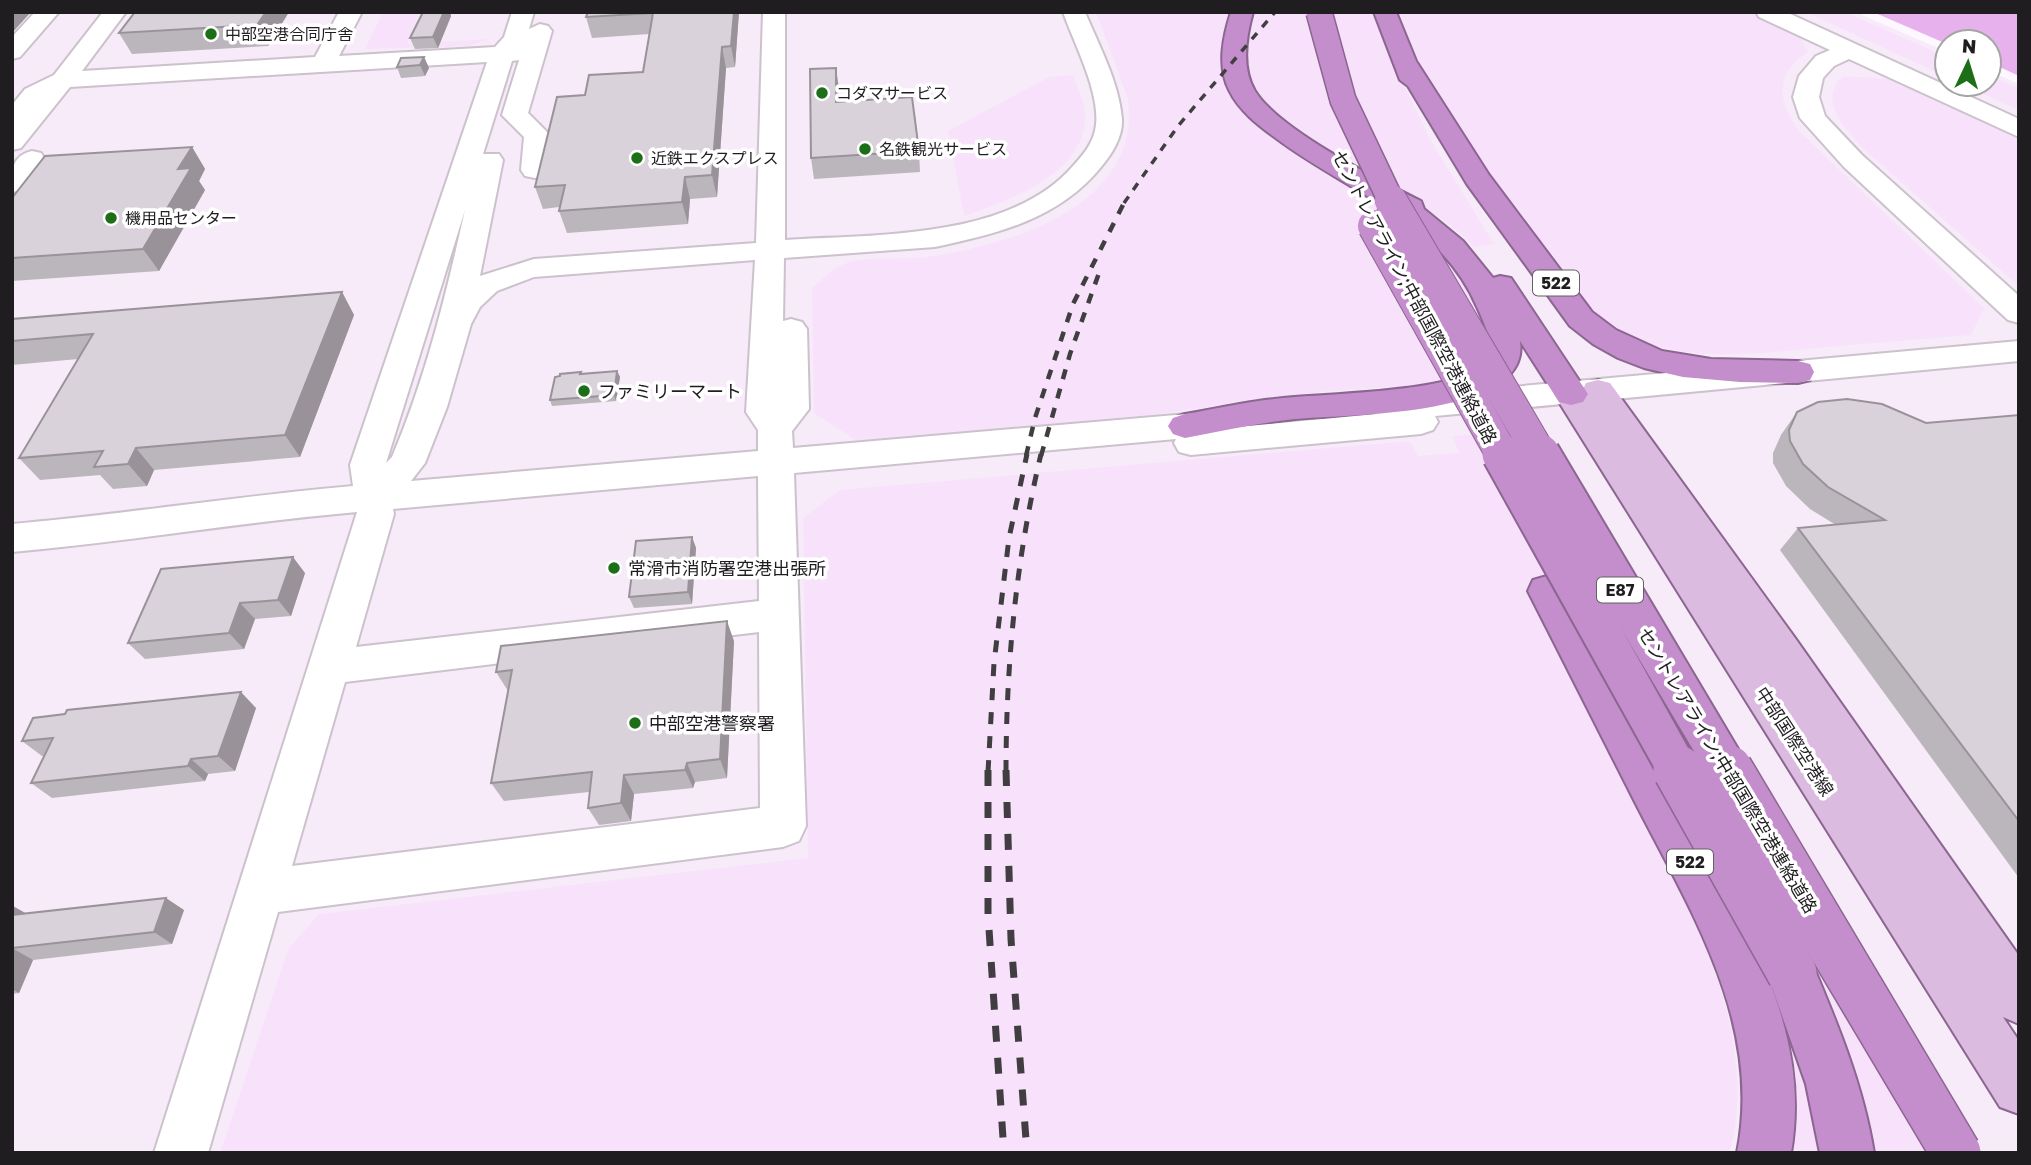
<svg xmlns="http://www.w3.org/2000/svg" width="2031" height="1165" font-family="'Golos Text','Noto Sans JP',sans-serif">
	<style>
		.built { fill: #f7eaf9 }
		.green { fill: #f8e2fb }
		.water { fill: #e7b1ee }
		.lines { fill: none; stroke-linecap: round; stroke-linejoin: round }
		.minor-casing { stroke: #cbc2cc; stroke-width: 4 }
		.major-casing { stroke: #8b6690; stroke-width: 4 }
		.highway-casing { stroke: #8b6690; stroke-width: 4 }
		.minor { fill: #fff; fill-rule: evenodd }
		.major { fill: #dcbbe0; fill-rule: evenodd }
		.highway { fill: #c48dcc; fill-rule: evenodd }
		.rail-far3 { stroke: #413e41; stroke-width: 3.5; stroke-dasharray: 8 8; stroke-linecap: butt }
		.rail-far2 { stroke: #413e41; stroke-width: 4.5; stroke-dasharray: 10 10; stroke-linecap: butt }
		.rail-far1 { stroke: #413e41; stroke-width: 5; stroke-dasharray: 12 12; stroke-linecap: butt }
		.rail { stroke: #413e41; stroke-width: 7; stroke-dasharray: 16 16; stroke-linecap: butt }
		.highway-bridge-far3-casing { stroke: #8b6690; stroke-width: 28; stroke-linecap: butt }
		.highway-bridge-far2-casing { stroke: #8b6690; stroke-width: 34; stroke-linecap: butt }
		.highway-bridge-far1-casing { stroke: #8b6690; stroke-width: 43; stroke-linecap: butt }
		.highway-bridge-casing { stroke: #8b6690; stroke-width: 52; stroke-linecap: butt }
		.highway-bridge-far3 { stroke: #c48dcc; stroke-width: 25 }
		.highway-bridge-far2 { stroke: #c48dcc; stroke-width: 32 }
		.highway-bridge-far1 { stroke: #c48dcc; stroke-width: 39 }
		.highway-bridge { stroke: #c48dcc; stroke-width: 49 }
		.wall { fill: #bbb5bc }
		.shaded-wall { fill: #999399 }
		.building { fill: #dad2db; stroke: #999399; stroke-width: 2 }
		.poi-dot { fill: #1c6f17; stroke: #fff; stroke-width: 2.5 }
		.labels { text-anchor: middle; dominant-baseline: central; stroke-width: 7; stroke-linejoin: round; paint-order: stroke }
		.far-poi-label { font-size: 16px; fill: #201d20; stroke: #fff; text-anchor: start }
		.shield { fill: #fff; stroke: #636163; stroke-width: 2 }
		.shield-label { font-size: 16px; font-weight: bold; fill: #201d20 }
		.street-label { font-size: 18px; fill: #201d20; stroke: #fff }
		.poi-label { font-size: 18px; fill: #201d20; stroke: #fff; text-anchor: start }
	</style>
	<rect width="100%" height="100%" fill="#fef7ff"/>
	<path class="built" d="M12 12H1855L1947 52V84H1989V71L2019 84V1153H12Z"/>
	<g class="green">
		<path d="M383 12H420L407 44 490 39 467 46 365 49Z"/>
		<path d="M1096 12H1753L1798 33 1808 52C1773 74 1778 103 1800 132L1984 308 1971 335C1923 339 1875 343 1827 347 1743 355 1656 369 1587 308L1458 135 1411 56H1390L1431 141 1494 244 1475 247C1436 210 1418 202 1366 189L1464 268 1492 331 1453 383 1328 391 1142 416 857 441 814 413 812 288C822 280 835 266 847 263 868 256 904 260 927 257 1011 245 1142 206 1128 99Z"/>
		<path d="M1806 12H1845L1947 57V77Z"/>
		<path d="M1073 75C1077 87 1084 100 1085 112 1090 172 1009 201 964 216L948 131 1049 77Z"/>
		<path d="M1989 75 2019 88V110L1961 84H1989Z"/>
		<path d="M1844 76 1899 80 2019 140V286L1865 150C1847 131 1815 99 1844 76Z"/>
		<path d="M1514 431 1932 1153H1783L1787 1130 1703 936C1709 960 1720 984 1726 1008 1738 1054 1743 1107 1729 1153H220L288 949 319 914 808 858 803 518 840 490 1410 441 1418 456 1459 453 1452 436Z"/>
	</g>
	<path class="water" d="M1873 12H2019V76L1989 62V42L1947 44Z"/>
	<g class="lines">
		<defs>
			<g id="minor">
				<path d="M35 12H59L20 57 12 59V37Z"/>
				<path d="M103 12H126L82 71 315 57 339 12H362L339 56 495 47 504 37 512 12H534L529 29 540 24 548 26 552 31 528 113 550 135 549 170 545 176 535 178 525 176 521 170 524 137 502 115 519 60 512 61 483 154H499L503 160 480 276 534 259 756 243 763 12H785V240C874 234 1009 240 1073 166 1084 154 1094 142 1096 125 1100 92 1074 43 1063 12H1085C1099 46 1119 82 1122 119 1123 137 1112 154 1101 167 1059 219 997 234 935 247L784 258 783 321 791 319 802 322 807 329 809 409 792 431 793 448 1222 411 1234 415 1239 423 1237 427 1376 414 1373 409 1378 401 1390 398 2019 341V361L1435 416 1438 422 1433 430 1421 434 1191 455 1179 452 1174 443 1176 439 794 473 806 826 799 841 783 847 278 912 208 1153H154L357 512C242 522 128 542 12 552V524C126 514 239 496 353 486L350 465 487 62 70 87 21 148 12 150V105L25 89 54 75ZM465 210C446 295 426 377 392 457L386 463ZM755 260 746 412 758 430V451L411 481 425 463 447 407 471 324 480 307 497 291 534 277ZM758 476 759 601 356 647 394 514 393 509ZM759 632 760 808 292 866 345 682Z"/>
				<path d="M1756 12H1786L2019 119V137L1849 59 1834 66 1823 78 1819 97 1825 116 1862 155 2019 296V323L2008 320 1844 167 1800 118 1793 97 1799 76 1816 56 1830 50 1759 17Z"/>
				<path d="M32 151 41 153 45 159 22 190 12 192C12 173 10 156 32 151Z"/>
			</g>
			<path id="major" d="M1598 380 1610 383 1795 638 2019 956V1024L2003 1017 2019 1041V1114L2000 1107 1554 394 1559 386 1571 383 1584 387 1586 383Z"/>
			<g id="highway">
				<path d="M1231 12H1253C1246 37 1241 68 1255 91 1279 130 1379 180 1421 201L1424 209 1463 241 1493 278 1500 276 1511 278 1588 394 1583 402 1571 405 1559 402 1520 341C1532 418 1345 414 1295 419 1258 423 1222 431 1185 438L1173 434 1168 426 1173 418 1185 414C1215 409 1244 402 1274 399 1318 393 1460 394 1486 362 1497 349 1483 320 1477 307 1441 221 1346 191 1277 139 1259 126 1239 111 1229 90 1217 66 1223 37 1231 12Z"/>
				<path d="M1374 12H1396L1416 61 1489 175 1592 312 1616 330 1662 351 1711 359 1798 361 1810 364 1814 372 1810 380 1798 383 1740 382 1683 377 1644 368 1618 358 1593 344 1570 326 1467 184 1408 86 1400 80Z"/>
				<path d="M1547 576 1561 580 1736 901C1773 984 1807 1060 1791 1153H1737C1763 1025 1692 913 1636 804 1600 733 1564 662 1528 591L1533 580Z"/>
				<path d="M1792 948 1809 956C1836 1020 1863 1084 1874 1153H1820L1806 1084 1767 973 1775 956Z"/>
			</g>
		</defs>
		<use href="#minor" class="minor-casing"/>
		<use href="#major" class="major-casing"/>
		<use href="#highway" class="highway-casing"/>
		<use href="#minor" class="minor"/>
		<use href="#major" class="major"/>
		<use href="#highway" class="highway"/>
		<path class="rail-far3" d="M1124 203 1178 126 1275 12"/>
		<g class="rail-far2">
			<path d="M1026 456 1035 418 1073 304 1125 201"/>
			<path d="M1041 456 1070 354 1099 273"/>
		</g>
		<g class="rail-far1">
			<path d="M988 772 994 663 1009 538 1027 454"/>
			<path d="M1006 772C1006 664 1016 559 1041 454"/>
		</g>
		<g class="rail">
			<path d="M988 770V914L1004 1153"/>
			<path d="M1006 770 1011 939 1027 1153"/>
		</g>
		<defs>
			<path id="highway-bridge-far3" d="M1319 12 1343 100 1392 203"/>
			<g id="highway-bridge-far2">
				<path d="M1391 201 1541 456"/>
				<path d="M1374 226 1503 456"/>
			</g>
			<g id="highway-bridge-far1">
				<path d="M1502 454 1679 772"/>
				<path d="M1540 454 1729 772"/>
			</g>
			<g id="highway-bridge">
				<path d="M1678 770 1792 973"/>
				<path d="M1728 770 1956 1153"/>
			</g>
		</defs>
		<use href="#highway-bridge-far3" class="highway-bridge-far3-casing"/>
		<use href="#highway-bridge-far2" class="highway-bridge-far2-casing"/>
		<use href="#highway-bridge-far1" class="highway-bridge-far1-casing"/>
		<use href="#highway-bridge" class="highway-bridge-casing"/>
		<use href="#highway-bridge-far3" class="highway-bridge-far3"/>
		<use href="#highway-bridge-far2" class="highway-bridge-far2"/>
		<use href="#highway-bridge-far1" class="highway-bridge-far1"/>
		<use href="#highway-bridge" class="highway-bridge"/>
	</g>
	<g class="wall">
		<path d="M135 12H289L268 46 132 54 119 33Z"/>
		<path d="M423 12H450L451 16 438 48 415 49 410 38Z"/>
		<path d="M588 12H739L735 67 726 68 717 197 690 199 688 224 567 233 559 211V207L543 209 535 187 643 72 649 34 592 38 586 17Z"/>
		<path d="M424 57 429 68 425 76 401 78 397 67Z"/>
		<path d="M839 89V102L919 151 920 172 814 179 811 158Z"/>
		<path d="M192 147 205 169 199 181 205 190 159 271 12 281V198Z"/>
		<path d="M342 292 354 315 300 457 154 470 147 486 113 489 100 475 40 480 19 458 78 359 12 365V319Z"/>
		<path d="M617 371 620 377 616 401 552 406 550 400 581 372V374Z"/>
		<path d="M1797 412 1926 423 2019 415V878L1780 550 1798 528 1836 525 1810 509 1786 486 1773 463V453L1781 435Z"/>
		<path d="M692 537 696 548 692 604 634 608 629 597Z"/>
		<path d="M305 573 291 616 255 619 244 649 145 659 128 643Z"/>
		<path d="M734 641 727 778 695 782 693 788 634 794 631 821 599 825 588 808 589 792 504 801 491 783 508 691 496 672Z"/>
		<path d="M256 708 235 771 208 774 205 781 52 798 31 783 44 756H42L22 741Z"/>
		<path d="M12 906 26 914 184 910 172 944 33 960 19 993 12 994Z"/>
	</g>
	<g class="shaded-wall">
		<path d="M12 12H31L12 33Z"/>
		<path d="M266 12H289L268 46 257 25Z"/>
		<path d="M444 12H450L451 16 438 48 433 37Z"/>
		<path d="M734 12H739L735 67 731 46Z"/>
		<path d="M722 47 726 68 717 197 712 175Z"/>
		<path d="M424 57 429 68 425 76 420 65Z"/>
		<path d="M836 68 839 89V123L836 102Z"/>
		<path d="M192 147 205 169 199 181 205 190 159 271 143 249 178 169Z"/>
		<path d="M685 177 690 199 688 224 682 202Z"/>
		<path d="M342 292 354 315 300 457 285 435Z"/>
		<path d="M617 371 620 377 616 401 614 395Z"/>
		<path d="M136 448 154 470 147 486 128 464Z"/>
		<path d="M692 537 696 548 692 604 688 592Z"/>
		<path d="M293 557 305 573 291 616 278 600Z"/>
		<path d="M240 603 255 619 244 649 229 633Z"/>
		<path d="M727 621 734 641 727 778 720 759Z"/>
		<path d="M241 692 256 708 235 771 218 756Z"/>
		<path d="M191 759 208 774 205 781 188 766Z"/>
		<path d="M687 763 695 782 693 788 685 770Z"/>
		<path d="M624 775 634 794 631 821 621 803Z"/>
		<path d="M166 898 184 910 172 944 154 932Z"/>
		<path d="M13 906 34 918H12Z"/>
		<path d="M12 948 33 960 19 993 12 989Z"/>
	</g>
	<g class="building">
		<path d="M135 12H266L257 25 119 33Z"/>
		<path d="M423 12H444L433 37 410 38Z"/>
		<path d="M588 12H734L731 46 722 47 712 175 685 177 682 202 559 211 565 185 535 187 557 97 585 95 589 75 643 72 653 13 586 17Z"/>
		<path d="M424 57 420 65 397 67 401 58Z"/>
		<path d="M836 68V102L912 97 919 151 811 158 810 69Z"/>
		<path d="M192 147 178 169 191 168 143 249 12 258V198L45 156Z"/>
		<path d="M342 292 285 435 136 448 128 464 94 467 103 451 19 458 93 334 12 341V319Z"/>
		<path d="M617 371 614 395 550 400 555 377 560 376V374L581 372 580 374Z"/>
		<path d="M1847 399 1882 404 1926 423 2019 415V821L1798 528 1885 520 1828 487 1803 464 1790 441 1789 430 1797 412 1818 402Z"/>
		<path d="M692 537 688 592 629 597 636 541Z"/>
		<path d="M293 557 278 600 240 603 229 633 128 643 161 569Z"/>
		<path d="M727 621 720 759 687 763 685 770 624 775 621 803 588 808 592 772 491 783 512 670 496 672 501 646Z"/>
		<path d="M241 692 218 756 191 759 188 766 31 783 53 738 22 741 33 718 65 714 67 710Z"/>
		<path d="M166 898 154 932 12 948V915Z"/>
	</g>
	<g class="poi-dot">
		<circle cx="211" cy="34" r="7"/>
		<circle cx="822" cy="93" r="7"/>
		<circle cx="865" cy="149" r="7"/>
		<circle cx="637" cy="158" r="7"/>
		<circle cx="111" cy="218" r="7"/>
		<circle cx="584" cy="391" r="7"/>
		<circle cx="614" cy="568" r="7"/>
		<circle cx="635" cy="723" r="7"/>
	</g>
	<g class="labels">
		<g class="far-poi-label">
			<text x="225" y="34">中部空港合同庁舎</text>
			<text x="836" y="93">コダマサービス</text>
			<text x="879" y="149">名鉄観光サービス</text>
			<text x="651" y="158">近鉄エクスプレス</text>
			<text x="125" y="218">機用品センター</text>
		</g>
		<g class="shield">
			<rect x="1533" y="270.5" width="46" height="25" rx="5"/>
			<rect x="1597" y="577.5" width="46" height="25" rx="5"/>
			<rect x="1667" y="849.5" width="46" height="25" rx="5"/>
		</g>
		<g class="shield-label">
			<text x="1556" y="283">522</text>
			<text x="1620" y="590">E87</text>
			<text x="1690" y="862">522</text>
		</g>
		<g class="street-label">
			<text transform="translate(1415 297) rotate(62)">セントレアライン;中部国際空港連絡道路</text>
			<text transform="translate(1795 741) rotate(57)">中部国際空港線</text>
			<text transform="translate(1728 770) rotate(59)">セントレアライン;中部国際空港連絡道路</text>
		</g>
		<g class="poi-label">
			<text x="598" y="391">ファミリーマート</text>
			<text x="628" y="568">常滑市消防署空港出張所</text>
			<text x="649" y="723">中部空港警察署</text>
		</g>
	</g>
	<rect width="2031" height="1165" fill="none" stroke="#201d20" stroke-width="28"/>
	<g transform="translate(1968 63) rotate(4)"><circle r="33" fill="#ffffff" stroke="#a6a5a6" stroke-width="2"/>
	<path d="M0-5L12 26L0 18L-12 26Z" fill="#1c6f17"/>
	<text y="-10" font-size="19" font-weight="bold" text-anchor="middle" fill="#201d20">N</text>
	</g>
</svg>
